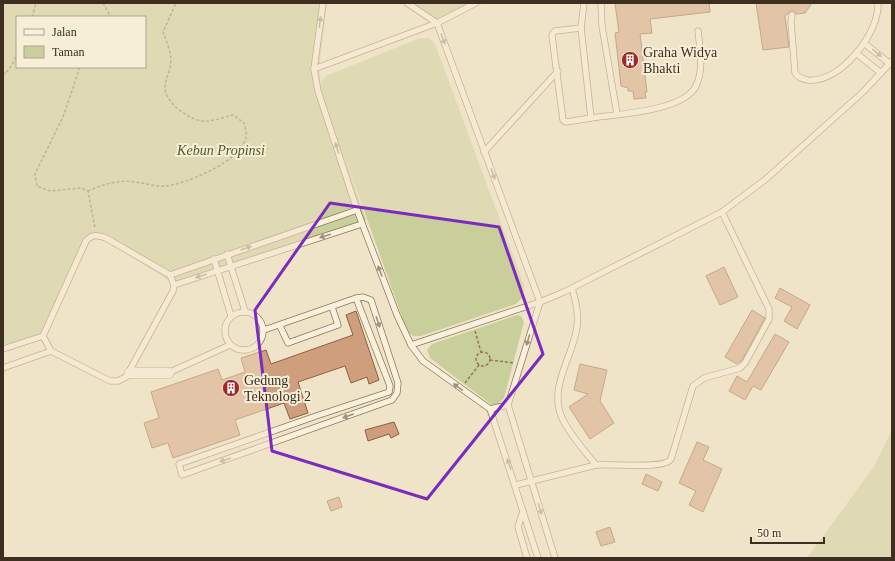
<svg xmlns="http://www.w3.org/2000/svg" width="895" height="561" font-family="Georgia,serif">
	<style>
		.green { fill: #c9cf9b; fill-rule: evenodd }
		.building { fill: #cf9f7d; stroke: #8d5f41 }
		.lines { fill: none; stroke-linecap: round; stroke-linejoin: round }
		.service-casing { stroke: #8d765c; stroke-width: 7 }
		.minor-casing { stroke: #8d765c; stroke-width: 12 }
		.path { stroke: #8d765c; stroke-width: 1.5; stroke-dasharray: 3 2; stroke-linecap: butt }
		.service { stroke: #faf1dc; stroke-width: 5.5 }
		.minor { stroke: #faf1dc; stroke-width: 11 }
		.oneway { fill: #9c907e }
		.marked { fill: none; stroke: #7b2cbf; stroke-width: 3; stroke-linejoin: round }
		.labels { text-anchor: middle; dominant-baseline: central; stroke-width: 4; stroke-linejoin: round; paint-order: stroke }
		.poi-label { font-size: 14px; fill: #3d2e20; stroke: #f7eed8; text-anchor: start }
		.park-label { font-size: 14px; font-style: italic; fill: #4d5a26; stroke: #f7eed8 }
	</style>
	<rect width="100%" height="100%" fill="#f0e4c8"/>
	<g class="green">
		<path d="M3 3H327L319 70 321 88V82L326 76 420 38H429L435 44 524 285 523 297 516 304 421 336H413L407 331 344 154 366 220 174 284 102 237H92L43 336 3 349ZM17 17H145V67H17Z"/>
		<path d="M410 3H483L437 26Z"/>
		<path d="M517 315 521 316 524 322 504 398 498 404 492 405 488 402 430 358 427 350 432 344Z"/>
		<path d="M892 430V558H807L873 468Z"/>
	</g>
	<g class="building">
		<path d="M621 3H709L710 12 650 19 652 33 640 34 647 92H645L646 98 634 99 633 91H628V88L621 86 615 33 619 32 615 4Z"/>
		<path d="M756 3H812L805 13 796 14 794 11H791L785 16 789 47 763 50Z"/>
		<path d="M724 267 738 297 720 305 706 276Z"/>
		<path d="M780 288 810 305 797 329 784 321 792 307 775 298Z"/>
		<path d="M752 310 765 318 742 360 737 364 725 357Z"/>
		<path d="M356 311 379 380 369 384 367 377 351 383 345 366 298 382 308 413 290 419 284 403 235 420 240 435 173 458 168 443 152 448 144 423 159 418 151 392 218 369 222 380 245 372 241 358 266 350 271 364 353 335 346 315Z"/>
		<path d="M775 334 789 342 761 390 753 386 745 400 729 391 737 376 747 382Z"/>
		<path d="M580 364 607 370 600 401 614 423 590 439 569 407 588 394 574 390Z"/>
		<path d="M394 422 399 434 391 438 389 434 368 441 365 430Z"/>
		<path d="M697 442 709 447 703 460 722 469 703 512 689 505 696 491 679 483Z"/>
		<path d="M646 474 662 482 658 491 642 484Z"/>
		<path d="M339 497 342 507 331 511 327 501Z"/>
		<path d="M610 527 615 542 601 546 596 532Z"/>
	</g>
	<g class="lines">
		<defs>
			<g id="service">
				<path d="M323 3 314 69 318 91 357 210 397 315 411 345 423 361 490 409 538 558"/>
				<path d="M407 3 437 23 540 302 508 405 555 558"/>
				<path d="M584 3 581 28 591 118C618 114 684 111 696 86 704 69 700 49 698 31"/>
				<path d="M601 3 602 26 617 114"/>
				<path d="M792 15 791 22 795 73C798 78 803 79 808 80 840 84 880 32 878 3"/>
				<path d="M581 28 555 31 553 33 552 36 563 120 566 122 591 118"/>
				<path d="M864 43 890 64"/>
				<path d="M856 53 881 73"/>
				<path d="M314 69 437 23 476 3"/>
				<path d="M484 152 558 71"/>
				<path d="M227 254 245 311"/>
				<path d="M214 259 231 316"/>
				<path d="M170 275 357 210"/>
				<path d="M174 285 362 224"/>
				<path d="M572 288C576 301 579 314 577 327 573 357 548 387 562 418 570 435 584 450 596 465"/>
				<circle cx="244" cy="331" r="19"/>
				<path d="M280 326 288 343 338 325 332 307"/>
				<path d="M264 330 356 298 363 297 371 300 398 383 397 393 392 400 182 475 179 464 319 415 389 392 390 386 356 298"/>
				<path d="M411 345 540 302 564 292 722 212 766 179 863 92 892 61"/>
				<path d="M3 349 43 336"/>
				<path d="M3 368 51 351 110 381H118L126 377 173 291 174 285 170 275 106 238C97 235 92 234 86 241L43 336 51 351"/>
				<path d="M168 373 230 345"/>
				<path d="M490 409 508 405"/>
				<path d="M516 485 596 465C611 463 665 470 671 459L693 386 704 378 740 368 745 363 769 319V309L722 212"/>
				<path d="M523 511 518 527 527 558"/>
			</g>
			<path id="minor" d="M130 373H168"/>
		</defs>
		<use href="#service" class="service-casing"/>
		<use href="#minor" class="minor-casing"/>
		<g class="path">
			<path d="M103 3 111 17"/>
			<path d="M32 17 36 3"/>
			<path d="M80 67 63 117 35 174 37 186 50 191 81 188 88 191 95 228"/>
			<path d="M3 72 5 74 12 65 17 54"/>
			<path d="M88 191C101 185 120 179 135 182 145 183 155 187 165 186 187 184 241 161 246 138 247 134 245 127 244 123L233 115C224 117 212 122 203 121 189 120 166 103 165 89 165 80 168 76 170 68 173 56 167 43 163 32L176 3"/>
			<path d="M475 331 481 352"/>
			<circle cx="483" cy="359" r="7"/>
			<path d="M490 360 514 363"/>
			<path d="M465 383 479 365"/>
		</g>
		<use href="#service" class="service"/>
		<use href="#minor" class="minor"/>
	</g>
	<defs><path id="oneway-solid" d="M-6-.8H1V-3.2L6.5 0L1 3.2V.8H-6Z"/></defs>
	<g class="oneway">
		<use href="#oneway-solid" transform="translate(320 22) rotate(-82)"/>
		<use href="#oneway-solid" transform="translate(443 39) rotate(70)"/>
		<use href="#oneway-solid" transform="translate(877 53) rotate(40)"/>
		<use href="#oneway-solid" transform="translate(337 148) rotate(-108)"/>
		<use href="#oneway-solid" transform="translate(493 174) rotate(70)"/>
		<use href="#oneway-solid" transform="translate(325 236) rotate(163)"/>
		<use href="#oneway-solid" transform="translate(246 248) rotate(-19)"/>
		<use href="#oneway-solid" transform="translate(380 271) rotate(-111)"/>
		<use href="#oneway-solid" transform="translate(201 276) rotate(161)"/>
		<use href="#oneway-solid" transform="translate(378 322) rotate(72)"/>
		<use href="#oneway-solid" transform="translate(528 340) rotate(107)"/>
		<use href="#oneway-solid" transform="translate(458 387) rotate(-144)"/>
		<use href="#oneway-solid" transform="translate(348 416) rotate(160)"/>
		<use href="#oneway-solid" transform="translate(225 460) rotate(161)"/>
		<use href="#oneway-solid" transform="translate(509 464) rotate(-109)"/>
		<use href="#oneway-solid" transform="translate(540 509) rotate(73)"/>
	</g>
	<path d="M0 0H895V561H0ZM330 203 499 227 543 354 427 499 272 451 255 310Z" fill="#f0e4c8" fill-opacity=".55" fill-rule="evenodd"/>
	<path class="marked" d="M330 203 499 227 543 354 427 499 272 451 255 310Z"/>
	<defs>
		<symbol id="building-disc" viewBox="-11 -11 22 22"><circle r="9.5" fill="#9e2a2b" stroke="#f7eed8"/><path d="M-4-6H4V6H1V3H-1V6H-4ZM-2.5-4.3h1.7v1.8h-1.7ZM.8-4.3h1.7v1.8H.8ZM-2.5-1h1.7V.8h-1.7ZM.8-1h1.7V.8H.8Z" fill="#fff"/></symbol>
	</defs>
	<g fill-rule="evenodd">
		<use href="#building-disc" x="620" y="50" width="20" height="20"/>
		<use href="#building-disc" x="221" y="378" width="20" height="20"/>
	</g>
	<g class="labels">
		<g class="poi-label">
			<text x="643" y="52">Graha Widya<tspan x="643" dy="16">Bhakti</tspan></text>
			<text x="244" y="380">Gedung<tspan x="244" dy="16">Teknologi 2</tspan></text>
		</g>
		<g class="park-label">
			<text x="221" y="150">Kebun Propinsi</text>
		</g>
	</g>
	<rect width="895" height="561" fill="none" stroke="#3d2e20" stroke-width="8"/>
	<rect x="16" y="16" width="130" height="52" fill="#f7eed8" stroke="#ada18e"/>
	<rect x="24" y="29" width="20" height="6" fill="#faf1dc" stroke="#ada18e"/>
	<text x="52" y="36" font-size="12" fill="#3d2e20">Jalan</text>
	<rect x="24" y="46" width="20" height="12" fill="#c9cf9b" stroke="#ada18e"/>
	<text x="52" y="56" font-size="12" fill="#3d2e20">Taman</text>
	<path d="M751 537v6h73v-6" fill="none" stroke="#3d2e20" stroke-width="2"/>
	<text x="757" y="537" font-size="12" fill="#3d2e20" stroke="#f7eed8" stroke-width="3" paint-order="stroke">50 m</text>
</svg>
